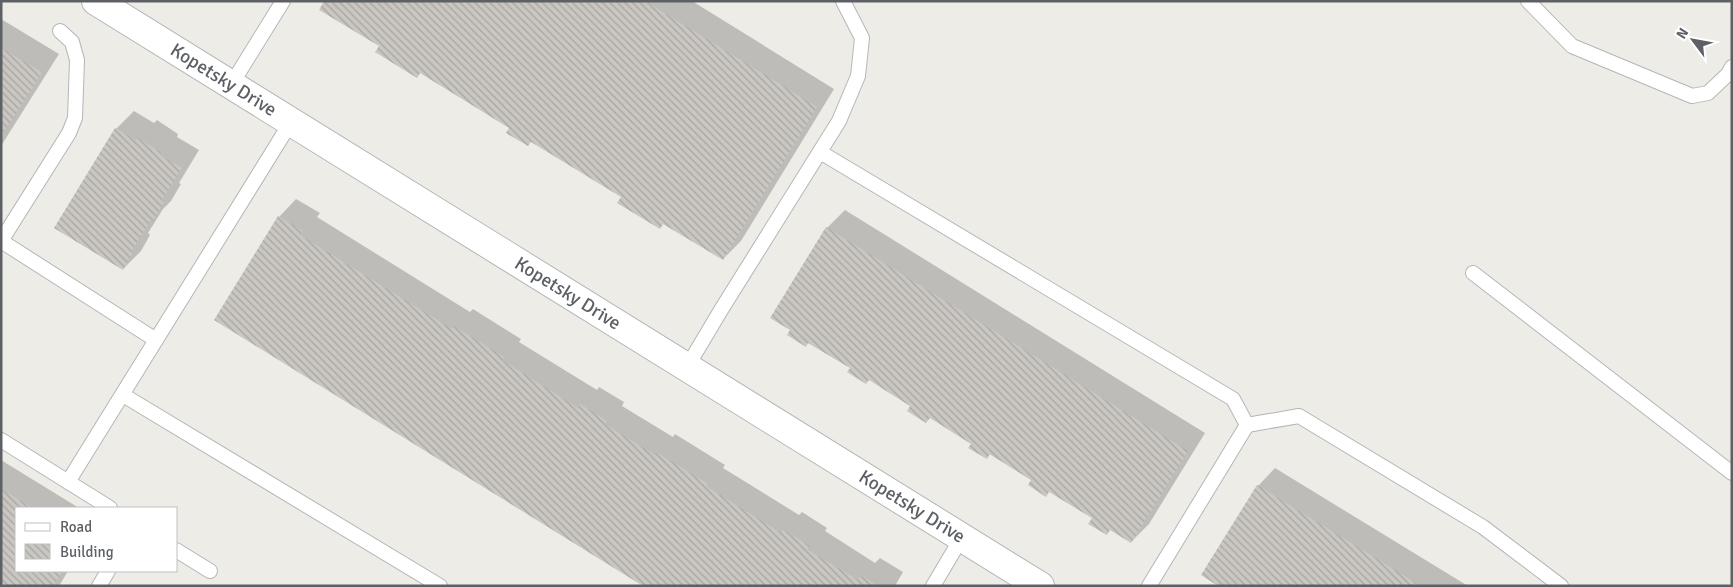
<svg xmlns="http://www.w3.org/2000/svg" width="1733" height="587" font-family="Signika,sans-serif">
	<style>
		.shadow { fill: #0003 }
		.building { fill: url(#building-back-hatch) }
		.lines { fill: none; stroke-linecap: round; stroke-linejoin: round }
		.service-casing { stroke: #b3b6b9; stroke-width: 16 }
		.minor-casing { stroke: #b3b6b9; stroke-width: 30 }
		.service { stroke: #fff; stroke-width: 14 }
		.minor { stroke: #fff; stroke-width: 28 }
		.labels { text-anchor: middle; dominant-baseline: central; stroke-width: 4.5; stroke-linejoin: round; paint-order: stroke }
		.street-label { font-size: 19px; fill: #5d6165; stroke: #fff }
	</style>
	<defs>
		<pattern id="building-back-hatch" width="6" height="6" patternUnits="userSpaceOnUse" patternTransform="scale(1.25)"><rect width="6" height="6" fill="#cac7c2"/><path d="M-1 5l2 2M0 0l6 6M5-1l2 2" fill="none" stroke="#a7a5a1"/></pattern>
	</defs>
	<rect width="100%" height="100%" fill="#eeece6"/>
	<g class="shadow">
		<path d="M325 1H692L834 89 741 241 723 259 421 72 417 76Z"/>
		<path d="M1 19 59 54 1 146Z"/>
		<path d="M134 111 154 123 157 120 178 134 177 137 199 150 179 183 181 184 171 201 163 209 148 233 150 235 141 251 123 269 55 228 116 129Z"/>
		<path d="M296 199 320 213 317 217 470 312 473 309 521 339 519 342 597 390 599 387 624 402 622 406 673 437 675 434 725 465 723 468 799 515 802 512 827 528 825 531 875 563 880 558 903 572 895 586H645L279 217Z"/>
		<path d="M845 210 1205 433 1149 524 1131 542 851 368 827 228Z"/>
		<path d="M1 460 79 508H16V571H68L59 586H1Z"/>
		<path d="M1275 468 1468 586H1220L1258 486Z"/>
	</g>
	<g class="building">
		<path d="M324 1H645L817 107 723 260 663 224 660 229 617 203 621 197 531 142 528 146 506 133 509 128 420 73 417 78 375 52 379 46 319 10Z"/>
		<path d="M1 48 42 72 1 137Z"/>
		<path d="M115 128 136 140 138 138 161 152 160 155 182 168 161 201 164 202 153 221 151 219 131 252 133 253 123 270 54 228Z"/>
		<path d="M278 216 303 231 300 235 452 329 454 326 504 357 502 360 578 408 580 404 607 421 605 424 655 455 656 452 708 484 706 486 781 533 783 529 810 546 808 550 858 580 861 575 878 586H643L214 320Z"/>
		<path d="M826 227 1188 451 1131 543 1110 530 1107 535 1088 524 1092 518 1049 492 1046 497 1028 485 1031 480 990 454 987 459 968 448 971 444 930 418 926 423 907 411 910 406 869 380 866 384 847 372 850 368 808 343 806 347 787 335 790 330 770 318Z"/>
		<path d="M1257 485 1421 586H1218L1201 575Z"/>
		<path d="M1 489 33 508H16V571H63L53 586H1Z"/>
	</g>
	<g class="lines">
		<defs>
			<g id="service">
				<path d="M1528 1 1572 46 1692 96 1708 93 1728 74 1732 67"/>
				<path d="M231 85 283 1"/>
				<path d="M820 152 1233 399 1247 425 1149 586"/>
				<path d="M1 241 69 133 75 118 77 60 72 42 60 31"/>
				<path d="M1 241 156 340"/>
				<path d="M1473 273 1732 473"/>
				<path d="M687 367 721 310 839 121 858 76 862 38 843 1"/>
				<path d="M123 395 440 586"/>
				<path d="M1247 425 1299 416 1483 527 1561 586"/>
				<path d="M1 440 110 508"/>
				<path d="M68 482 291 122"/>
				<path d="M176 550 210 571"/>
				<path d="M99 586 108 571"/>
				<path d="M933 586 962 537"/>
			</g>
			<g id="minor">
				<path id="s1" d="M96 1 1040 586"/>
			</g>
		</defs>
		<use href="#service" class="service-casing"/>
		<use href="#minor" class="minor-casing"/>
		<use href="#service" class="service"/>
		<use href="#minor" class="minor"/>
	</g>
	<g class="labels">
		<g class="street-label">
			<text stroke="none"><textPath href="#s1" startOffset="150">Kopetsky Drive</textPath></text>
			<text stroke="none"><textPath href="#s1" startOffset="555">Kopetsky Drive</textPath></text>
			<text stroke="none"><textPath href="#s1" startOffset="960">Kopetsky Drive</textPath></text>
		</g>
	</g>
	<rect width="1733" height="587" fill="none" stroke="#5d6165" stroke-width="5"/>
	<rect x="15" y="507" width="162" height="65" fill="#ffffff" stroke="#bec0c1"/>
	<rect x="25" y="523" width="25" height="8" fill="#ffffff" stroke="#bec0c1"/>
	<text x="60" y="532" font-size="15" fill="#5d6165">Road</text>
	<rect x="25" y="544" width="25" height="15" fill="url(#building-back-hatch)" stroke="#bec0c1"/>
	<text x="60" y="557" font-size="15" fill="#5d6165">Building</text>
	<g transform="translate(1693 40) rotate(302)" stroke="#ffffff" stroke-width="4" paint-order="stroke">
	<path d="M0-4L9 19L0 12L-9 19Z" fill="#5d6165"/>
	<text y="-8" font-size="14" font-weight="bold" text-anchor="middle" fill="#5d6165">N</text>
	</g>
</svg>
